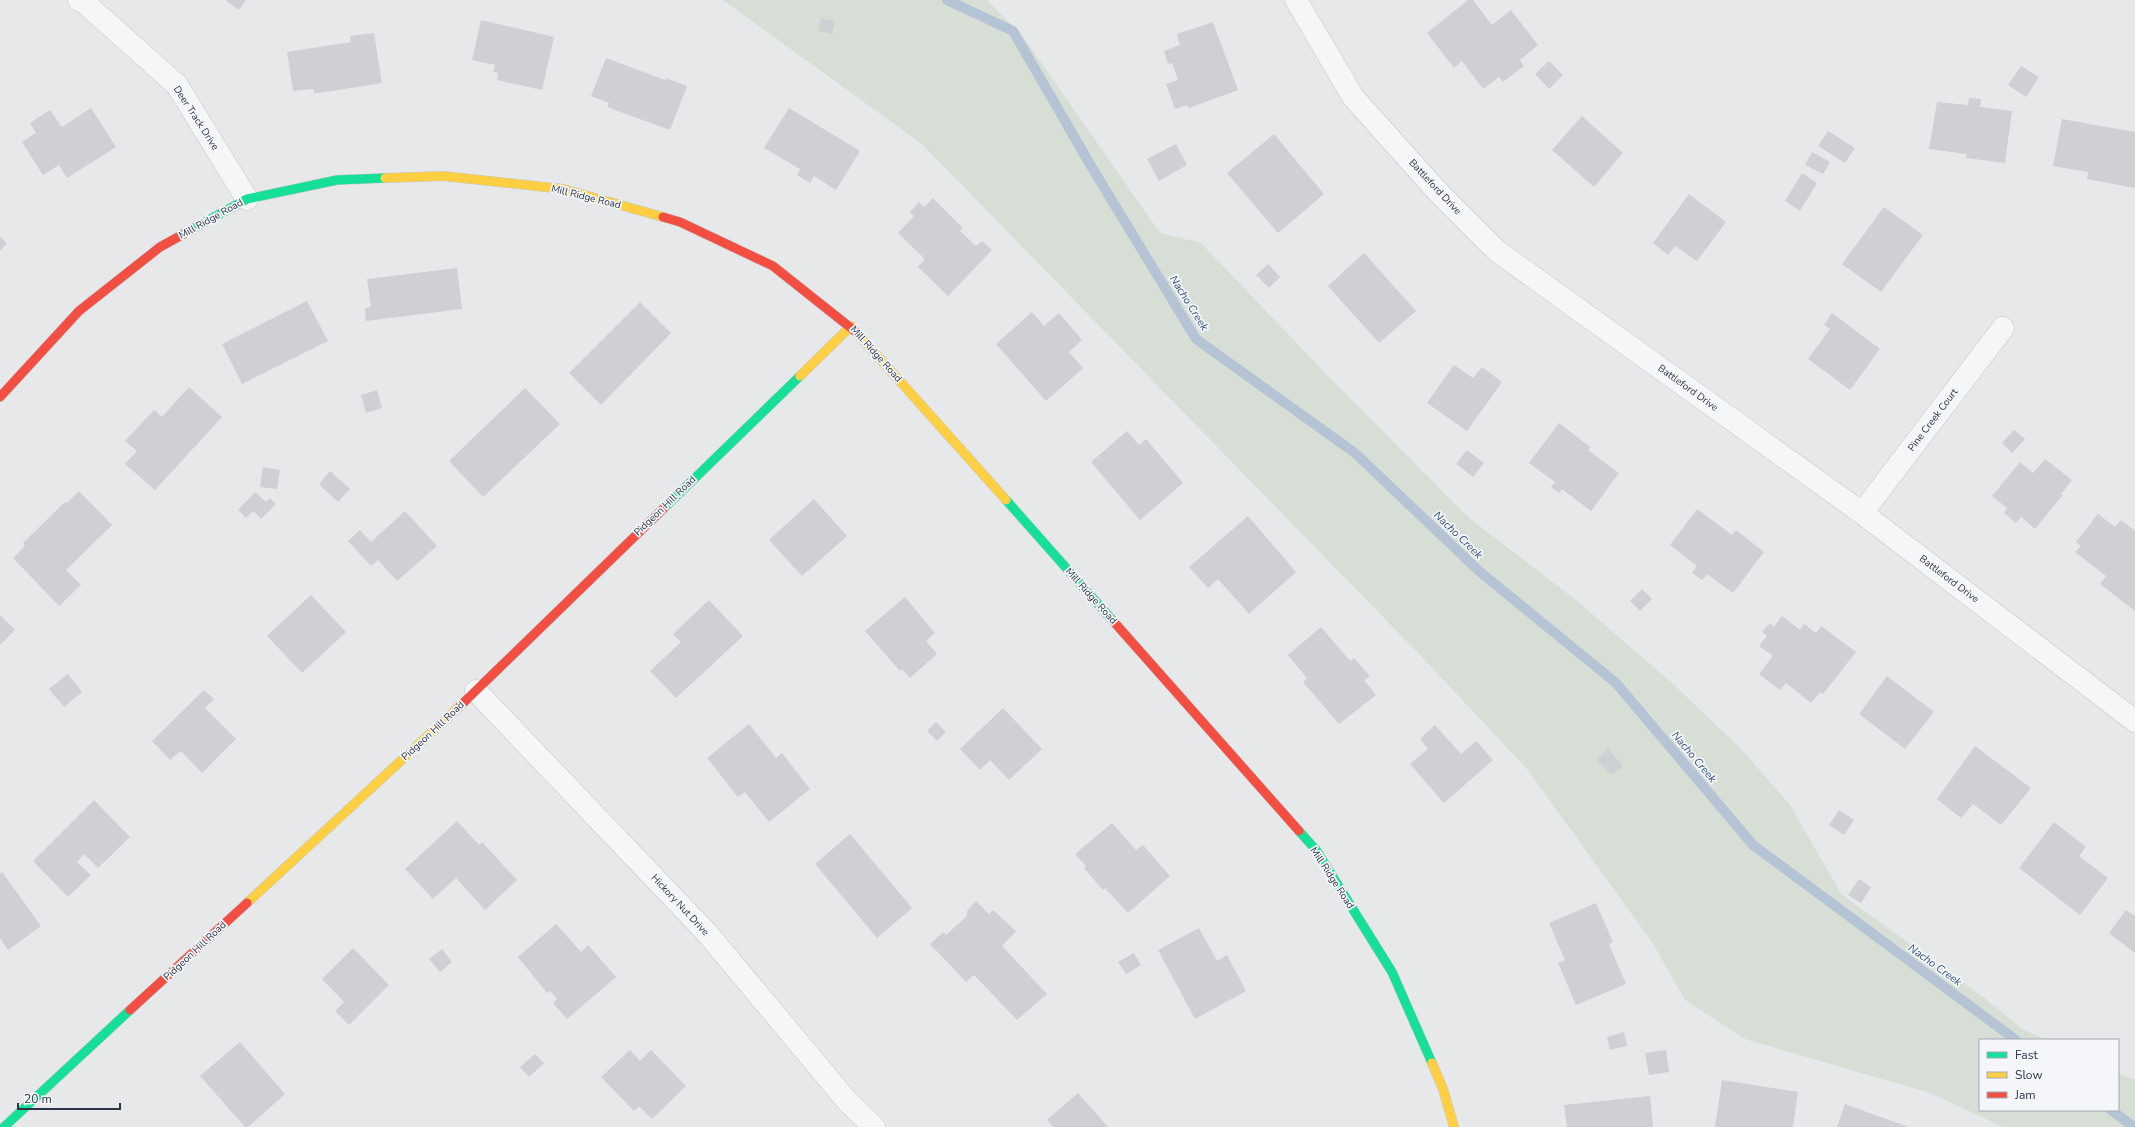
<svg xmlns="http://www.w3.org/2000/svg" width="2135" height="1127" font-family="'Nunito Sans',sans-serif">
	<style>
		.green { fill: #d6ded6 }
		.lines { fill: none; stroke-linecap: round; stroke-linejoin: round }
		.stream { stroke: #b4c4d5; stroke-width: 10 }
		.building { fill: #ced0d3 }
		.street-casing { stroke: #c4c6c8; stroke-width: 23 }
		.fast-casing { stroke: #c4c6c8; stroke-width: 10 }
		.slow-casing { stroke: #c4c6c8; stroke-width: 10 }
		.jam-casing { stroke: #c4c6c8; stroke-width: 10 }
		.street { stroke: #f5f6f7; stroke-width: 22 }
		.fast { stroke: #16e098; stroke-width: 9 }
		.slow { stroke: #ffcf43; stroke-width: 9 }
		.jam { stroke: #f24e42; stroke-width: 9 }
		.labels { text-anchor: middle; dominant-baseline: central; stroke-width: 3.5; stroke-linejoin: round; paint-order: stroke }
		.street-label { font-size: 10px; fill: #2b3445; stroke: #f4f6f9 }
		.water-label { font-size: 11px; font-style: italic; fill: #34527a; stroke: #f4f6f9 }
	</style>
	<rect width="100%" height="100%" fill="#e6e8ea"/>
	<path class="green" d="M723 0H987L1024 38 1160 233 1201 243 1329 377 1469 518 1577 601 1672 683 1743 751 1790 805 1841 894 1986 999 2022 1029 2046 1040H1980V1110H2118V1073L2135 1080V1127H2003L1930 1093 1745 1039 1685 1000 1652 942 1527 769 1423 658 922 144Z"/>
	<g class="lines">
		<g class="stream">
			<path d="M947 0 1013 31 1091 166 1196 339 1355 453 1479 571 1616 683 1753 845 2016 1040"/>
			<path d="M2111 1110 2134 1127"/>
		</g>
	</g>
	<g class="building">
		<path d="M225 0H246L239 10Z"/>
		<path d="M1468 0H1473L1492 25 1511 10 1538 45 1520 60 1524 66 1503 82 1499 77 1483 89 1462 61 1454 68 1427 33Z"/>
		<path d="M821 18 835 21 832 34 818 31Z"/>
		<path d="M481 20 554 37 542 90 497 80 498 73 493 72 495 65 472 60Z"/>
		<path d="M1213 22 1238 90 1189 108 1187 105 1175 109 1166 84 1178 80 1172 63 1168 64 1164 51 1180 45 1177 34Z"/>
		<path d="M374 33 382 83 319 93H314L313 89 293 91 287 52 351 42 350 36Z"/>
		<path d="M606 58 665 80 666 78 687 86 670 130 607 107 609 103 591 96Z"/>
		<path d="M1549 61 1563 75 1549 89 1535 74Z"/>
		<path d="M2021 66 2039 77 2026 97 2008 85Z"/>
		<path d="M1969 98 1981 99 1980 107 2012 111 2005 163 1966 158 1967 154 1929 149 1937 102 1968 105Z"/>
		<path d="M91 108 116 147 67 178 59 165 43 175 22 142 36 133 30 123 50 110 62 127Z"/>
		<path d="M789 108 860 151 836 190 814 176 810 183 797 175 800 169 764 148Z"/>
		<path d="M1582 116 1623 153 1594 187 1552 150Z"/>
		<path d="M2062 119 2135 132V188L2087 179 2088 172 2053 166Z"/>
		<path d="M1828 131 1855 148 1845 163 1818 146Z"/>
		<path d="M1274 134 1324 194 1278 233 1227 173Z"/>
		<path d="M1176 144 1187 165 1159 181 1147 159Z"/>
		<path d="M1812 152 1830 162 1823 174 1805 165Z"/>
		<path d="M1802 173 1817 183 1800 211 1785 201Z"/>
		<path d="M1689 194 1726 222 1697 261 1675 246 1668 255 1653 243Z"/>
		<path d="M933 198 963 228 960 231 976 246 982 241 992 250 948 296 918 267 925 259 898 233 914 216 910 212 919 202 924 207Z"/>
		<path d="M1884 207 1923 235 1881 292 1842 264Z"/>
		<path d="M0 237 7 243 0 251Z"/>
		<path d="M1364 253 1416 311 1379 343 1328 286Z"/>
		<path d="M1268 264 1280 277 1269 288 1256 275Z"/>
		<path d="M457 268 462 309 366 321 365 308 371 307 367 279Z"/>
		<path d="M307 301 328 341 242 384 222 344Z"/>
		<path d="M640 302 671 333 601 405 569 373Z"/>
		<path d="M1032 312 1044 326 1059 313 1082 340 1069 352 1083 368 1046 401 996 344Z"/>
		<path d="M1832 313 1880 349 1850 390 1808 359 1830 329 1824 325Z"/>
		<path d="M1454 365 1473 378 1482 367 1502 382 1467 431 1427 403Z"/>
		<path d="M189 387 222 417 155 490 125 464 137 451 125 441 154 410 162 417Z"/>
		<path d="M525 388 560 424 483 497 449 461Z"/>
		<path d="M377 390 382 408 366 413 361 395Z"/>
		<path d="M1559 423 1590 447 1588 450 1619 473 1591 511 1562 489 1559 493 1551 487 1555 482 1529 463Z"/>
		<path d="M2014 430 2025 439 2012 453 2002 443Z"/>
		<path d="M1127 431 1139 445 1146 439 1183 483 1140 520 1091 462Z"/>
		<path d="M1467 450 1484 463 1473 477 1456 464Z"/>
		<path d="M2045 459 2072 480 2061 494 2063 495 2035 529 2021 517 2016 523 2004 513 2007 508 1992 496 2020 462 2033 473Z"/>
		<path d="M263 467 280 470 277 489 260 487Z"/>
		<path d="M330 471 350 489 338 502 319 484Z"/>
		<path d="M79 491 112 525 66 570 81 585 59 606 13 558 25 546 23 543 65 502 67 503Z"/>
		<path d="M255 492 266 502 270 498 276 504 261 519 253 511 246 518 238 510Z"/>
		<path d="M814 499 847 536 802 576 769 540Z"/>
		<path d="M1697 509 1732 535 1736 530 1764 552 1733 593 1707 574 1702 580 1692 573 1697 566 1670 545Z"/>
		<path d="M405 511 437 546 397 581 378 560 371 566 348 541 360 530 371 542Z"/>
		<path d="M2098 514 2115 527 2121 520 2135 531V611L2100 584 2106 576 2075 552 2081 546 2076 542Z"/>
		<path d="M1248 516 1296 572 1249 614 1218 579 1208 588 1189 567Z"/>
		<path d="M1642 589 1652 599 1640 611 1630 601Z"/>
		<path d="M311 595 346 632 302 673 267 636Z"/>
		<path d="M905 597 935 633 926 641 937 654 910 678 902 669 900 671 865 631Z"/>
		<path d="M709 600 743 636 676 698 650 671 681 642 673 634Z"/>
		<path d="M0 615 15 630 0 645Z"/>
		<path d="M1782 616 1800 630 1804 624 1816 633 1821 626 1856 652 1823 694 1820 692 1811 703 1786 683 1780 690 1759 674 1773 656 1759 646 1767 636 1762 632 1770 623 1774 627Z"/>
		<path d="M1321 627 1350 661 1354 658 1370 676 1364 680 1376 695 1339 724 1303 682 1307 678 1288 655Z"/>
		<path d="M68 674 82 692 64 707 49 689Z"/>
		<path d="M1887 676 1934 712 1905 749 1859 714Z"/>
		<path d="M204 690 214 699 205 708 236 739 202 773 181 751 170 760 152 741Z"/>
		<path d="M1003 708 1042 749 1009 780 990 760 980 770 960 749Z"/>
		<path d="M936 722 946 732 937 741 927 731Z"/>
		<path d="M749 724 776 758 782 753 810 789 769 822 745 792 738 797 707 758Z"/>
		<path d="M1435 725 1461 754 1476 741 1493 760 1444 803 1410 764 1428 749 1420 739Z"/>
		<path d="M1975 746 2031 788 2001 825 1973 804 1961 818 1937 799Z"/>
		<path d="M1608 749 1623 766 1612 775 1597 760Z"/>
		<path d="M94 800 130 837 98 868 84 854 77 862 91 875 68 897 33 861Z"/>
		<path d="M1839 810 1854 820 1844 835 1829 825Z"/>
		<path d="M457 821 479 845 482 842 517 880 485 910 456 878 433 899 405 869Z"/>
		<path d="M2054 822 2086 847 2079 856 2108 878 2080 915 2019 868Z"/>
		<path d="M1112 823 1136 850 1143 845 1170 876 1128 913 1105 888 1103 890 1084 868 1086 866 1075 854Z"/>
		<path d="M850 834 912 908 877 938 815 864Z"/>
		<path d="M2 872 41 926 8 950 0 938V874Z"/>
		<path d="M1859 879 1871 887 1861 903 1848 895Z"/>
		<path d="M976 901 989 914 993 910 1016 931 1002 946 1047 994 1017 1020 974 975 966 982 930 944 943 932 946 935 967 916V911Z"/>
		<path d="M1596 903 1613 942 1609 944 1626 984 1576 1005 1558 963 1565 960 1549 923Z"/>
		<path d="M2126 910 2135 916V953L2109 933Z"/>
		<path d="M556 924 581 952 588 945 616 977 567 1019 553 1003 557 999 550 991 547 993 518 957Z"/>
		<path d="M1199 928 1217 961 1227 955 1246 991 1195 1019 1158 950Z"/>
		<path d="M353 948 389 985 349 1025 335 1011 344 1002 322 979Z"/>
		<path d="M442 949 452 962 440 972 429 959Z"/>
		<path d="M1134 953 1141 965 1126 974 1118 962Z"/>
		<path d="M1624 1032 1627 1046 1610 1050 1607 1037Z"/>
		<path d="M240 1042 285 1094 248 1127H245L200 1076Z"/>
		<path d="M630 1050 640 1061 651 1050 686 1086 652 1119 639 1106 634 1111 601 1077Z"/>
		<path d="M1666 1050 1669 1072 1649 1075 1645 1053Z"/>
		<path d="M535 1054 544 1063 529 1077 520 1067Z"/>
		<path d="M1722 1080 1798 1092 1793 1127H1715Z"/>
		<path d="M1078 1093 1108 1127H1053L1047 1120Z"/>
		<path d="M1650 1096 1653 1127H1567L1564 1105Z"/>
		<path d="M1845 1104 1875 1115 1909 1127H1837Z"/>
	</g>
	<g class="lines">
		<defs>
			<g id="street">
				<path d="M79 0 86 4 177 85 247 199"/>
				<path d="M1296 0 1353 97 1438 192 1497 251 1862 513 2135 721"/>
				<path d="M1862 513 2003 328"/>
				<path d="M476 691 707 933 848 1102 874 1127"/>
			</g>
			<g id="fast">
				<path d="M189 231 247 199 337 180 385 178"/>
				<path d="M1006 500 1114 622"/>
				<path d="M664 508 800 376"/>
				<path d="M1299 831 1316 850 1392 972 1432 1063"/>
				<path d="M4 1127 130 1010"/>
			</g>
			<g id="slow">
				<path d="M385 178 443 176 563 189 663 217"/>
				<path d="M856 332 1006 500"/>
				<path d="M800 376 851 326"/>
				<path d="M247 903 460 706"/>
				<path d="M1432 1063 1443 1089 1454 1127"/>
			</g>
			<g id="jam">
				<path d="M663 217 680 222 773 266 856 332"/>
				<path d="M0 397 79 311 160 247 189 231"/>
				<path d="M1114 622 1299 831"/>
				<path d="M460 706 664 508"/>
				<path d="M130 1010 247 903"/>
			</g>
		</defs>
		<use href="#street" class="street-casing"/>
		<use href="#fast" class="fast-casing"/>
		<use href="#slow" class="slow-casing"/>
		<use href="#jam" class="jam-casing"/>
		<use href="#street" class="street"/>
		<use href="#fast" class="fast"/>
		<use href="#slow" class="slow"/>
		<use href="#jam" class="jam"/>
	</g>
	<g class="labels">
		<g class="street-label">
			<text transform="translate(196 118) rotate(57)">Deer Track Drive</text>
			<text transform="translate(1435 187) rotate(47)">Battleford Drive</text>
			<text transform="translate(586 197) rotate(14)">Mill Ridge Road</text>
			<text transform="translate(211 219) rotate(-29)">Mill Ridge Road</text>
			<text transform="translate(876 354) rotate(48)">Mill Ridge Road</text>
			<text transform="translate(1688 388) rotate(36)">Battleford Drive</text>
			<text transform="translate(1933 420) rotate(-53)">Pine Creek Court</text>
			<text transform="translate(665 506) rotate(-44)">Pidgeon Hill Road</text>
			<text transform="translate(1949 579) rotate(37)">Battleford Drive</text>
			<text transform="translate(1091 596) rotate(48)">Mill Ridge Road</text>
			<text transform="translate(433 731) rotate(-43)">Pidgeon Hill Road</text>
			<text transform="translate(1332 878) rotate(57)">Mill Ridge Road</text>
			<text transform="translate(680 905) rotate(47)">Hickory Nut Drive</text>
			<text transform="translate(195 951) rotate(-43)">Pidgeon Hill Road</text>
		</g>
		<g class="water-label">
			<text transform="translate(1189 303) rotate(58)">Nacho Creek</text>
			<text transform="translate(1458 535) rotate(44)">Nacho Creek</text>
			<text transform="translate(1694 757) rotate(50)">Nacho Creek</text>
			<text transform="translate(1935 965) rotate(36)">Nacho Creek</text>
		</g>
	</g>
	<rect x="1979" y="1039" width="140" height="72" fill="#f4f6f9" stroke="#a4a8b1"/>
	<rect x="1987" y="1052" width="20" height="6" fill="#16e098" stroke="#a4a8b1"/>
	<text x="2015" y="1059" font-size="12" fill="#2b3445">Fast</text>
	<rect x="1987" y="1072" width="20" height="6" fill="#ffcf43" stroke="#a4a8b1"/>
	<text x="2015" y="1079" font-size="12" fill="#2b3445">Slow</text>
	<rect x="1987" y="1092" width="20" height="6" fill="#f24e42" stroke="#a4a8b1"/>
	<text x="2015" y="1099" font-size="12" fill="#2b3445">Jam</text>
	<path d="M18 1103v6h102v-6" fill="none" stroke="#2b3445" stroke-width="2"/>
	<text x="24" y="1103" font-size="12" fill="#2b3445" stroke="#f4f6f9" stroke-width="3" paint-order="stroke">20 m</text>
</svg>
